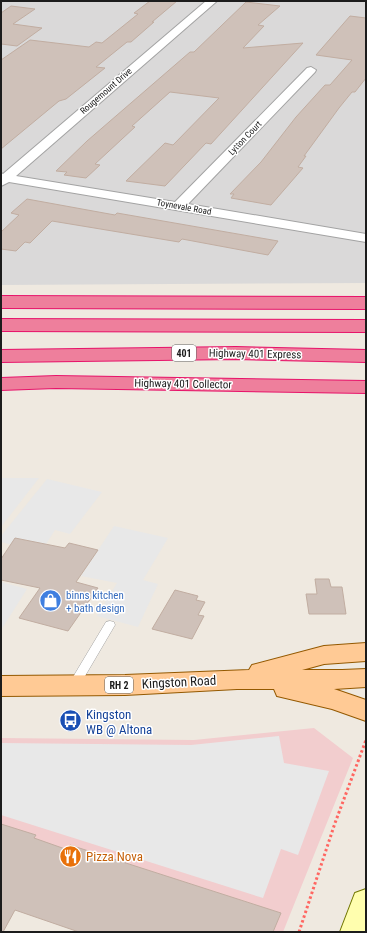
<svg xmlns="http://www.w3.org/2000/svg" width="367" height="933" font-family="'Roboto Condensed',sans-serif">
	<style>
		.residential { fill: #dad9d9 }
		.commercial { fill: #f2cdce }
		.parking { fill: #e8e8e8 }
		.building { fill: #cfc1b9; stroke: #c1ada1 }
		.lines { fill: none; stroke-linecap: round; stroke-linejoin: round }
		.service-casing { stroke: #a3a3a3; stroke-width: 1 }
		.minor-casing { stroke: #a3a3a3; stroke-width: 2 }
		.secondary-casing { stroke: #717600; stroke-width: 2 }
		.primary-casing { stroke: #945900; stroke-width: 2 }
		.motorway-casing { stroke: #e7136a; stroke-width: 2 }
		.path { stroke: #ff6661; stroke-width: 3; stroke-dasharray: 2.5 2.5; stroke-linecap: butt }
		.service { fill: #fff; fill-rule: evenodd }
		.minor { fill: #fff; fill-rule: evenodd }
		.secondary { fill: #fffeae; fill-rule: evenodd }
		.primary { fill: #ffca95; fill-rule: evenodd }
		.motorway { fill: #ee7f9c; fill-rule: evenodd }
		.labels { text-anchor: middle; dominant-baseline: central; stroke-width: 3; stroke-linejoin: round; paint-order: stroke }
		.far-street-label { font-size: 9px; fill: #1c1c1c; stroke: #fff }
		.shield { fill: #fff; stroke: #606060; stroke-width: 1 }
		.shield-label { font-size: 10px; font-weight: bold; fill: #1c1c1c }
		.street-label { font-size: 11px; fill: #1c1c1c; stroke: #fff }
		.shop-label { font-size: 11px; fill: #366cbe; stroke: #fff; text-anchor: start }
		.near-street-label { font-size: 13px; fill: #1c1c1c; stroke: #fff }
		.near-transit-label { font-size: 13px; fill: #164399; stroke: #fff; text-anchor: start }
		.near-food-label { font-size: 13px; fill: #c56008; stroke: #fff; text-anchor: start }
	</style>
	<rect width="100%" height="100%" fill="#efe9e0"/>
	<path class="residential" d="M1 1H366V283L1 285Z"/>
	<path class="commercial" d="M314 728 353 758 283 932H247L1 863V738L194 740Z"/>
	<g class="parking">
		<path d="M1 478H39L1 527Z"/>
		<path d="M47 479 102 492 70 534 55 530 41 552 1 542V536Z"/>
		<path d="M114 526 168 538 143 580 158 584 138 627 97 616 117 583 81 576Z"/>
		<path d="M1 582 27 589 1 630Z"/>
		<path d="M279 736 284 763 329 771 298 855 281 849 263 898 1 815V743L191 745Z"/>
	</g>
	<g class="building">
		<path d="M150 1H177L152 22H154L131 42H127L96 67 105 68 66 99 59 101 1 149V60L30 40 89 47 96 42 102 43 138 14 134 13Z"/>
		<path d="M246 2 280 6 258 25 264 26 243 48 303 43 211 144 206 143 165 186 126 181 165 143 173 145 219 98 170 92 132 126 135 127 95 164 100 165 86 178 64 175 67 172 56 171 87 141 190 52H194Z"/>
		<path d="M11 6 35 9 13 24 42 28 17 46 1 44V13Z"/>
		<path d="M350 16 366 18V78L355 92H352L339 108 304 156H306L298 167 303 168 271 205 231 198 234 194H230L261 162 296 117 325 85H330L352 60 316 55Z"/>
		<path d="M27 199 115 215 117 213 278 241 268 255 182 239 179 242 52 221 30 243 25 242 16 251 1 249V232L19 215 11 213Z"/>
		<path d="M15 538 65 548 69 543 98 550 76 582 98 588 68 631 19 618 40 588 1 580V559Z"/>
		<path d="M315 579H329L331 587H342L346 614H309L306 594H317Z"/>
		<path d="M175 590 198 596 196 600 205 602 198 615 204 616 192 639 152 629Z"/>
		<path d="M1 824 36 835 34 838 68 850 70 845 281 913 273 932H79L15 910 3 932H1Z"/>
	</g>
	<g class="lines">
		<defs>
			<path id="service" d="M110 621 114 622 115 625 78 688 74 689 70 688 69 685 70 682 106 622Z"/>
			<path id="minor" d="M206 1H217L16 176 175 202 307 68 311 67 316 70 315 72 188 204 366 234V242L9 182 1 186V173L3 174Z"/>
			<path id="secondary" d="M366 889V932H340L355 893Z"/>
			<path id="primary" d="M366 643V661L324 664 302 670H342L366 669V687L334 689 366 700V721L332 709 277 696 274 689H237L125 695 1 696V676L125 675 249 670 252 665 324 646Z"/>
			<g id="motorway">
				<path d="M1 296 366 297V309L1 308Z"/>
				<path d="M1 319 366 320V332L1 331Z"/>
				<path d="M236 347 366 350V362L236 359 1 362V350Z"/>
				<path d="M56 376 366 381V393L56 388 1 390V378Z"/>
			</g>
		</defs>
		<use href="#service" class="service-casing"/>
		<use href="#minor" class="minor-casing"/>
		<use href="#secondary" class="secondary-casing"/>
		<use href="#primary" class="primary-casing"/>
		<use href="#motorway" class="motorway-casing"/>
		<path class="path" d="M299 932 335 823 366 740"/>
		<use href="#service" class="service"/>
		<use href="#minor" class="minor"/>
		<use href="#secondary" class="secondary"/>
		<use href="#primary" class="primary"/>
		<use href="#motorway" class="motorway"/>
	</g>
	<defs>
		<symbol id="shop-disc" viewBox="-11 -11 22 22"><circle r="9.5" fill="#3f7fe0" stroke="#fff"/><path d="M-5-2.5h2.3a2.7 3.5 0 0 1 5.4 0H5L5.5 6h-11ZM-1.5-2.5h3a1.5 2.3 0 0 0-3 0Z" fill="#fff"/></symbol>
		<symbol id="bus-disc" viewBox="-11 -11 22 22"><circle r="9.5" fill="#1a4fb4" stroke="#fff"/><path d="M-5-6H5V4H4V6H2V4H-2V6H-4V4H-5ZM-3.5-4V0h7V-4ZM-3.5 1.2v1.5H-2V1.2ZM2 1.2v1.5H3.5V1.2Z" fill="#fff"/></symbol>
		<symbol id="restaurant-disc" viewBox="-11 -11 22 22"><circle r="9.5" fill="#e8710a" stroke="#fff"/><path d="M-5-6h1v4h1v-4h1v4h1v-4h1v5L-1.5 .5V6h-2V.5L-5-1ZM5-6V6H3V1.5H1.5Q1.5-4 5-6Z" fill="#fff"/></symbol>
	</defs>
	<g fill-rule="evenodd">
		<use href="#shop-disc" x="38" y="588" width="25" height="25"/>
		<use href="#bus-disc" x="58" y="708" width="25" height="25"/>
		<use href="#restaurant-disc" x="58" y="844" width="25" height="25"/>
	</g>
	<g class="labels">
		<g class="far-street-label">
			<text transform="translate(106 91) rotate(-41)">Rougemount Drive</text>
			<text transform="translate(245 138) rotate(-46)">Lytton Court</text>
			<text transform="translate(184 207) rotate(10)">Toynevale Road</text>
		</g>
		<g class="shield">
			<rect x="172" y="345" width="24" height="16" rx="3"/>
			<rect x="105" y="677" width="28" height="16" rx="3"/>
		</g>
		<g class="shield-label">
			<text x="184" y="353">401</text>
			<text x="119" y="685">RH 2</text>
		</g>
		<g class="street-label">
			<text transform="translate(255 354) rotate(1)">Highway 401 Express</text>
			<text transform="translate(183 384) rotate(1)">Highway 401 Collector</text>
		</g>
		<g class="shop-label">
			<text x="66" y="595">binns kitchen<tspan x="66" dy="13">+ bath design</tspan></text>
		</g>
		<g class="near-street-label">
			<text transform="translate(179 682) rotate(-3)">Kingston Road</text>
		</g>
		<g class="near-transit-label">
			<text x="86" y="714">Kingston<tspan x="86" dy="15">WB @ Altona</tspan></text>
		</g>
		<g class="near-food-label">
			<text x="86" y="856">Pizza Nova</text>
		</g>
	</g>
	<rect width="367" height="933" fill="none" stroke="#1c1c1c" stroke-width="4"/>
</svg>
